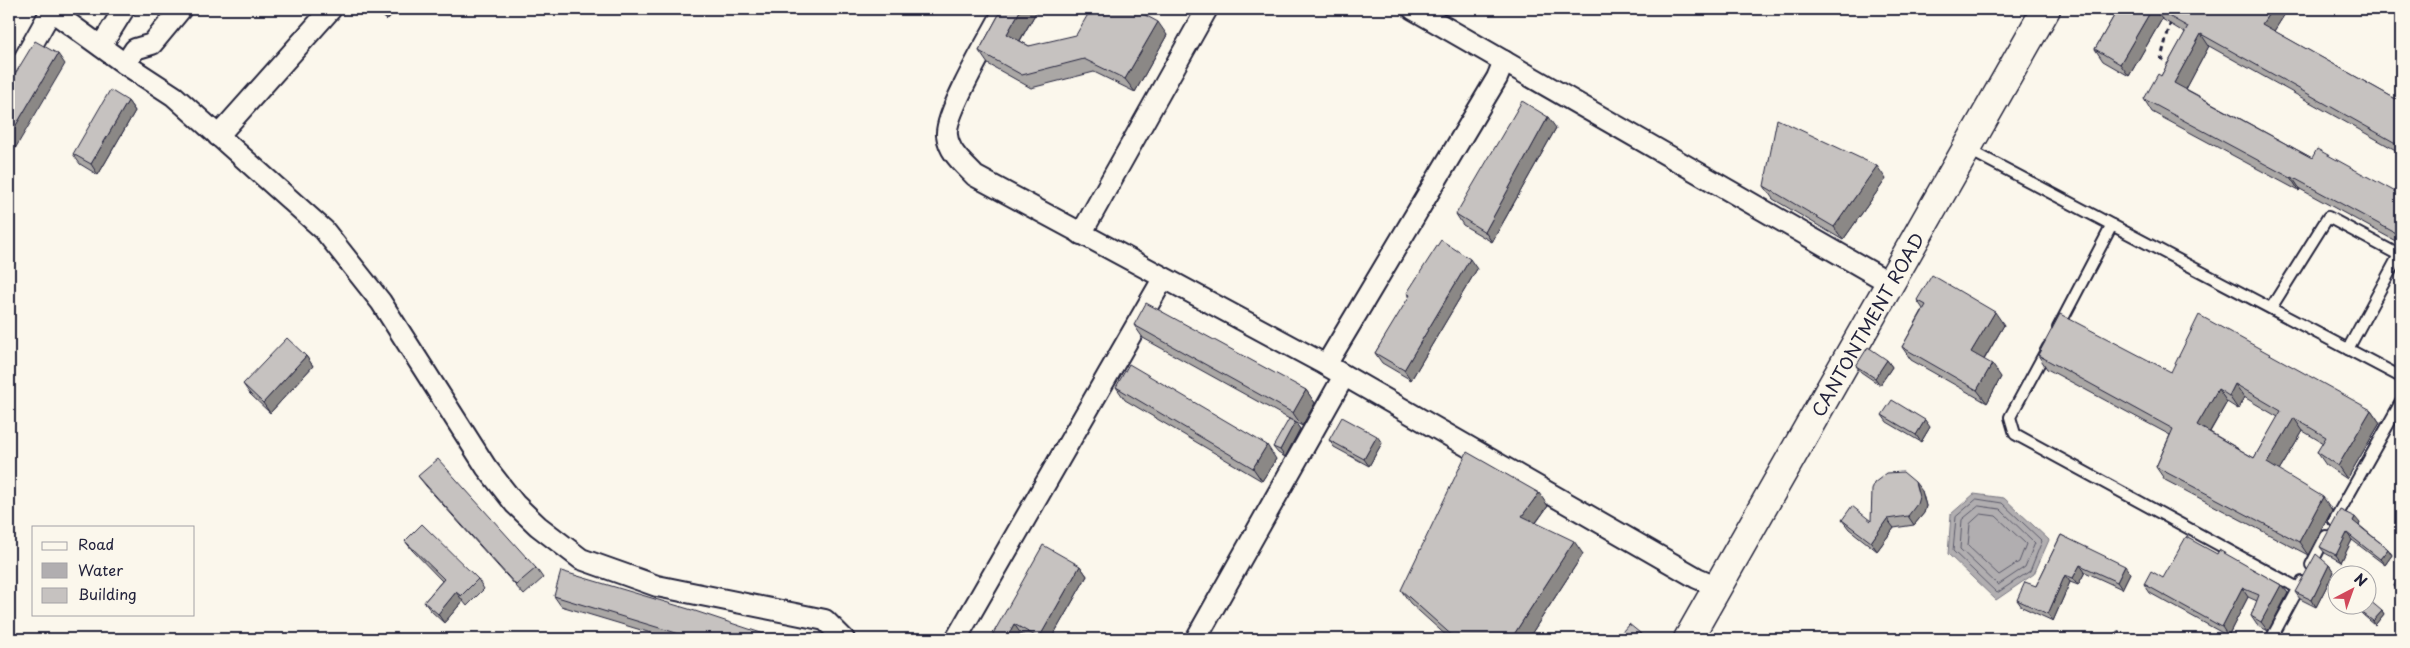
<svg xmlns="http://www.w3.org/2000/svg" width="2410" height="648" font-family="'Playpen Sans',sans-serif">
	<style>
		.water { fill: #b1aeb0; stroke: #787681 }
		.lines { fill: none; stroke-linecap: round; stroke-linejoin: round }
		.shore { stroke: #5b5a6a; stroke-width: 1 }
		.lane-casing { stroke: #22223b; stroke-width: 14 }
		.street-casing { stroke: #22223b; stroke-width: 24 }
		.secondary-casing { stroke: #22223b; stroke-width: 31 }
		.path { stroke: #22223b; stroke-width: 3; stroke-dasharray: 5 4; stroke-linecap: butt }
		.lane { stroke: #fbf7ec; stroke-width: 10 }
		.street { stroke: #fbf7ec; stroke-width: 20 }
		.secondary { stroke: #fbf7ec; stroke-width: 28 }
		.wall { fill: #aaa7a5; stroke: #22223b; fill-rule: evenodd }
		.shaded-wall { fill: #8b8886; stroke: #22223b }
		.building { fill: #c6c2c0; stroke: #22223b; fill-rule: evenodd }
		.labels { text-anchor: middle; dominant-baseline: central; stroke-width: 4.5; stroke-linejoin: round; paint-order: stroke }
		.street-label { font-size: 18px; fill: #22223b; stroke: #fbf7ec }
	</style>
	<rect width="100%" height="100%" fill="#fbf7ec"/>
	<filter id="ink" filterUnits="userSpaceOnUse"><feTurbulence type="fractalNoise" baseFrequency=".02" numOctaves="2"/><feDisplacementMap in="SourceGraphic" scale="10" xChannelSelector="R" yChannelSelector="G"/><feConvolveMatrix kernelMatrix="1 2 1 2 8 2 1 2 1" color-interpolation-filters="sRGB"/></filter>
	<g filter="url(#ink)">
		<path class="water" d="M1974 494 2004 498 2049 540 2034 574 1996 600 1948 554 1951 514Z"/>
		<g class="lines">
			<g class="shore">
				<path d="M1977 499 2002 503 2042 541 2030 571 1997 593 1953 551 1956 517Z"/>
				<path d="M1979 506 2000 509 2035 543 2025 567 1998 585 1960 549 1962 520Z"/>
				<path d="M1981 514 1996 516 2026 544 2019 562 1999 575 1968 546 1970 524Z"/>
			</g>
			<defs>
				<g id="lane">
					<path d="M1968 148 1977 154 2401 377"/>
					<path d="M2271 308 2328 217 2399 255 2348 349"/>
					<path d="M2058 328 2112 225"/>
					<path d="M2048 347 2010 417 2015 434 2298 588"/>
					<path d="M2334 521 2401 402"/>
					<path d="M2311 565 2326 536"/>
					<path d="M2271 639 2302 582"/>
				</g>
				<g id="street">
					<path d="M49 9 125 64 174 96 324 230 381 302 486 467 515 504 538 526 581 559 657 586 825 620 844 639"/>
					<path d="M1005 9C993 32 944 114 947 135 949 153 964 164 975 176L1326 365 1697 578 1718 587"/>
					<path d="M1413 9 1890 283"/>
					<path d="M101 46 124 9"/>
					<path d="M125 64 135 49 152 44 181 9"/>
					<path d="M9 86 51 11"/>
					<path d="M218 136 331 9"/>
					<path d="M1081 234 1207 9"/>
					<path d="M1326 365 1497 78 1504 61"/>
					<path d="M956 639 1163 279"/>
					<path d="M1196 639 1344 376"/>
				</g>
				<g id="secondary">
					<path id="s1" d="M1688 639 2046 9"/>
				</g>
			</defs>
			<use href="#lane" class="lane-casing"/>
			<use href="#street" class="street-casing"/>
			<use href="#secondary" class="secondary-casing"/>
			<path class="path" d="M2171 66 2161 58 2171 21"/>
			<use href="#lane" class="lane"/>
			<use href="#street" class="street"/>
			<use href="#secondary" class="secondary"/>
		</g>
		<g class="wall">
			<path d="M374 9H396L387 20Z"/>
			<path d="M1002 9H1038L1020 41 1029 46 1167 35 1135 92 1094 72 1031 88 988 64 979 51Z"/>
			<path d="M2118 9H2288L2274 31 2401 102V153L2209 46 2186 89 2312 158 2401 195V244L2300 189 2299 191 2152 112 2144 99 2161 76 2185 33 2162 19 2129 76 2103 61 2095 49Z"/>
			<path d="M2387 9H2401V17Z"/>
			<path d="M128 101 135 111 98 175 80 164 73 154Z"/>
			<path d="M1556 128 1492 242 1463 225 1456 214Z"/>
			<path d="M1886 179 1843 240 1773 199 1764 186Z"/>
			<path d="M1477 269 1411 380 1382 363 1375 353 1410 297 1407 293Z"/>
			<path d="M1917 300 2004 325 1984 360 2001 377 1987 403 1911 360 1902 347 1923 309Z"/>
			<path d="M1134 325 1306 390 1315 403 1302 426 1143 338Z"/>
			<path d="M2038 355 2171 372 2371 410 2380 423 2347 479 2326 465 2317 452 2323 443 2303 431 2279 471 2332 510 2308 555 2165 480 2156 467 2170 435 2047 369ZM2244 397 2278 417 2254 458 2210 432 2227 402 2238 409Z"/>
			<path d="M306 356 313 366 270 413 250 394 243 384Z"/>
			<path d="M1887 360 1892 367 1880 385 1861 372 1856 366Z"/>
			<path d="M1116 387 1276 459 1262 481 1125 400Z"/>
			<path d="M1882 415 1930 427 1921 442 1887 422Z"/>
			<path d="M1295 422 1300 429 1285 457 1278 453 1273 447Z"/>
			<path d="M1329 440 1382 443 1369 466 1334 447Z"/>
			<path d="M418 476 536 568 543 578 524 595 426 486Z"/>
			<path d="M1922 491 1926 506 1924 513 1914 525 1894 528 1877 551 1849 529 1842 520 1871 521Z"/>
			<path d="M1548 506 1536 523 1583 554 1528 639H1450L1410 603 1401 590Z"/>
			<path d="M2360 523 2359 525 2388 549 2392 555 2385 565 2352 540 2341 562 2325 553 2320 547Z"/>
			<path d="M2061 535 2130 573 2122 589 2085 572 2078 585 2070 582 2053 621 2022 607 2017 600 2036 586Z"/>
			<path d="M405 541 478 579 484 589 467 606 463 601 444 623 431 611 424 602 442 581 412 550Z"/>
			<path d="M2217 554 2281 585 2288 593 2268 631 2257 625 2251 616 2257 601 2248 597 2228 636 2150 593 2144 584 2163 578Z"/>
			<path d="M2329 565 2334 572 2316 607 2300 599 2295 592Z"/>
			<path d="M1080 566 1087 576 1051 639H1031L1021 634 1018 639H990Z"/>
			<path d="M2401 573V594L2399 593 2394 586Z"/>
			<path d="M554 596 779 639H671L561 606Z"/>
			<path d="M2360 611H2382L2384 614 2375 625 2363 615Z"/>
		</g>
		<g class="shaded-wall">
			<path d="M381 9H396L387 20 380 10Z"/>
			<path d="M1021 9H1038L1016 47 1007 34Z"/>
			<path d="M2152 9H2154L2162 19 2129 76 2120 64Z"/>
			<path d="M2272 9H2288L2271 36 2262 24Z"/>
			<path d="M1158 22 1167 35 1135 92 1125 79Z"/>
			<path d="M2201 34 2209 46 2183 95 2174 83Z"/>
			<path d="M58 54 65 64 9 159V137Z"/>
			<path d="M128 101 135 111 98 175 91 164Z"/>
			<path d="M1548 117 1556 128 1492 242 1485 232Z"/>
			<path d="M1877 166 1886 179 1843 240 1834 227Z"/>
			<path d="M2292 177 2300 189 2299 191 2291 178Z"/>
			<path d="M1470 259 1477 269 1411 380 1404 370Z"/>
			<path d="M1995 312 2004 325 1980 366 1971 352Z"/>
			<path d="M306 356 313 366 270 413 263 403Z"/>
			<path d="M1887 360 1892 367 1880 385 1875 378Z"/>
			<path d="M1992 364 2001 377 1987 403 1977 390Z"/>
			<path d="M2235 384 2244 397 2238 409 2229 396Z"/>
			<path d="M2218 389 2227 402 2206 438 2197 425Z"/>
			<path d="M1306 390 1315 403 1302 426 1293 413Z"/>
			<path d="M2371 410 2380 423 2347 479 2338 466Z"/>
			<path d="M2294 418 2303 431 2276 476 2267 463Z"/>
			<path d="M1925 420 1930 427 1921 442 1916 435Z"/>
			<path d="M1295 422 1300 429 1285 457 1280 450Z"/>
			<path d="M1377 436 1382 443 1369 466 1364 459Z"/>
			<path d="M1267 445 1276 459 1262 481 1253 468Z"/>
			<path d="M1915 482 1922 491 1926 506 1924 513 1914 525 1908 516Z"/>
			<path d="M1539 493 1548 506 1531 529 1522 516Z"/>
			<path d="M2323 497 2332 510 2308 555 2299 542Z"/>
			<path d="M2355 517 2360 523 2358 528 2353 521Z"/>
			<path d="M1887 519 1894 528 1877 551 1871 542Z"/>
			<path d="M2347 533 2352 540 2341 562 2336 555Z"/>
			<path d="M1574 541 1583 554 1528 639H1511Z"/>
			<path d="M2388 549 2392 555 2385 565 2380 559Z"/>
			<path d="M2080 565 2085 572 2078 585 2073 578Z"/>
			<path d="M2329 565 2334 572 2316 607 2312 600Z"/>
			<path d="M1080 566 1087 576 1051 639H1040L1039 638Z"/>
			<path d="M2125 566 2130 573 2122 589 2117 582Z"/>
			<path d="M2065 575 2070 582 2053 621 2048 614Z"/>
			<path d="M2281 585 2288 593 2268 631 2261 622Z"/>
			<path d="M2242 588 2248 597 2228 636 2222 627Z"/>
			<path d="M456 592 463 601 444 623 438 614Z"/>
			<path d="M2382 611 2384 614 2375 625 2373 621Z"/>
			<path d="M1014 624 1021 634 1018 639H1006Z"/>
			<path d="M1640 633 1645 639H1635Z"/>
		</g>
		<g class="building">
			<path d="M1002 9H1021L1007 34 1029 46 1076 35 1091 9H1134L1158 22 1125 79 1084 59 1022 75 979 51Z"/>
			<path d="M2118 9H2152L2120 64 2095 49Z"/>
			<path d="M2156 9H2272L2262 24 2401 102V146L2201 34 2174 83 2312 158 2317 149 2401 195V236L2292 177 2291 178 2144 99 2158 74 2161 76 2188 27Z"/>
			<path d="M35 41 58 54 9 137V84Z"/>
			<path d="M110 90 128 101 91 164 73 154Z"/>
			<path d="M1522 101 1548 117 1485 232 1456 214Z"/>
			<path d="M1777 119 1877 166 1834 227 1764 186Z"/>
			<path d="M1441 240 1470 259 1404 370 1375 353 1410 295 1407 293Z"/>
			<path d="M1932 275 1995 312 1971 352 1992 364 1977 390 1902 347 1926 305 1917 300Z"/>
			<path d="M2401 296V302L2399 300Z"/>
			<path d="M1146 303 1306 390 1293 413 1134 325Z"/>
			<path d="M2060 314 2171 372 2199 315 2371 410 2338 466 2317 452 2326 437 2294 418 2267 463 2323 497 2299 542 2156 467 2173 429 2038 355ZM2235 384 2281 411 2254 458 2197 425 2218 389 2229 396Z"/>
			<path d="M287 338 306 356 263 403 243 384Z"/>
			<path d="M1868 347 1887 360 1875 378 1856 366Z"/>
			<path d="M1129 364 1267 445 1253 468 1116 387Z"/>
			<path d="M1892 400 1925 420 1916 435 1882 415Z"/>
			<path d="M1342 417 1377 436 1364 459 1329 440Z"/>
			<path d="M1289 419 1295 422 1280 450 1273 447Z"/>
			<path d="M1467 452 1539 493 1522 516 1574 541 1511 639H1456L1401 590Z"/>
			<path d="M438 459 536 568 516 585 418 476Z"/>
			<path d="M1903 472 1915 482 1919 497 1917 504 1908 516 1887 519 1871 542 1842 520 1852 506 1871 521 1872 490 1874 483 1887 473Z"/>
			<path d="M2340 510 2355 517 2353 521 2388 549 2380 559 2347 533 2336 555 2320 547Z"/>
			<path d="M422 524 478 579 461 596 456 592 438 614 424 602 444 579 405 541Z"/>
			<path d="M2061 535 2125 566 2117 582 2080 565 2073 578 2065 575 2048 614 2017 600 2025 582 2036 586Z"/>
			<path d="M2186 537 2217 554 2219 550 2281 585 2261 622 2251 616 2259 595 2242 588 2222 627 2144 584 2151 571 2163 578Z"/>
			<path d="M1043 545 1080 566 1039 638 1014 624 1006 639H990Z"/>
			<path d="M2316 554 2329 565 2312 600 2295 592Z"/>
			<path d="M561 571 692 610 779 639H696L554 596Z"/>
			<path d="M2401 573V589L2394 586Z"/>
			<path d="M2369 600 2382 611 2373 621 2360 611 2365 606H2368V602Z"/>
			<path d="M1629 624 1640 633 1635 639H1616Z"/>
			<path d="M2117 631 2134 639H2112Z"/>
		</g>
	</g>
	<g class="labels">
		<g class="street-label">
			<text stroke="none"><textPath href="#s1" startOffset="362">CANTONTMENT ROAD</textPath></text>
		</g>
	</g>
	<rect width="2410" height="648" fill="none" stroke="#fbf7ec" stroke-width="30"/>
	<rect x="15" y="15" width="2380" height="618" fill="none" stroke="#22223b" stroke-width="2" filter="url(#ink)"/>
	<rect x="32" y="526" width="162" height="90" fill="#fbf7ec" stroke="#a4a2a5"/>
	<rect x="42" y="542" width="25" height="8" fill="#fbf7ec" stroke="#a4a2a5"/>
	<text x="78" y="550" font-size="15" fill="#22223b">Road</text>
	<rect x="42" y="563" width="25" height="15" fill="#b1aeb0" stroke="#a4a2a5"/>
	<text x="78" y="576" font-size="15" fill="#22223b">Water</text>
	<rect x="42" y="588" width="25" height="15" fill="#c6c2c0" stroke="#a4a2a5"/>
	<text x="78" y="600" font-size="15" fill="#22223b">Building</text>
	<g transform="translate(2352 590) rotate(41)"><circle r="24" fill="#fbf7ec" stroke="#a4a2a5"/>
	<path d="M0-4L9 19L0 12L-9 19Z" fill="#d1495b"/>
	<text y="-8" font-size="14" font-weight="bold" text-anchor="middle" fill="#22223b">N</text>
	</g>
</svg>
